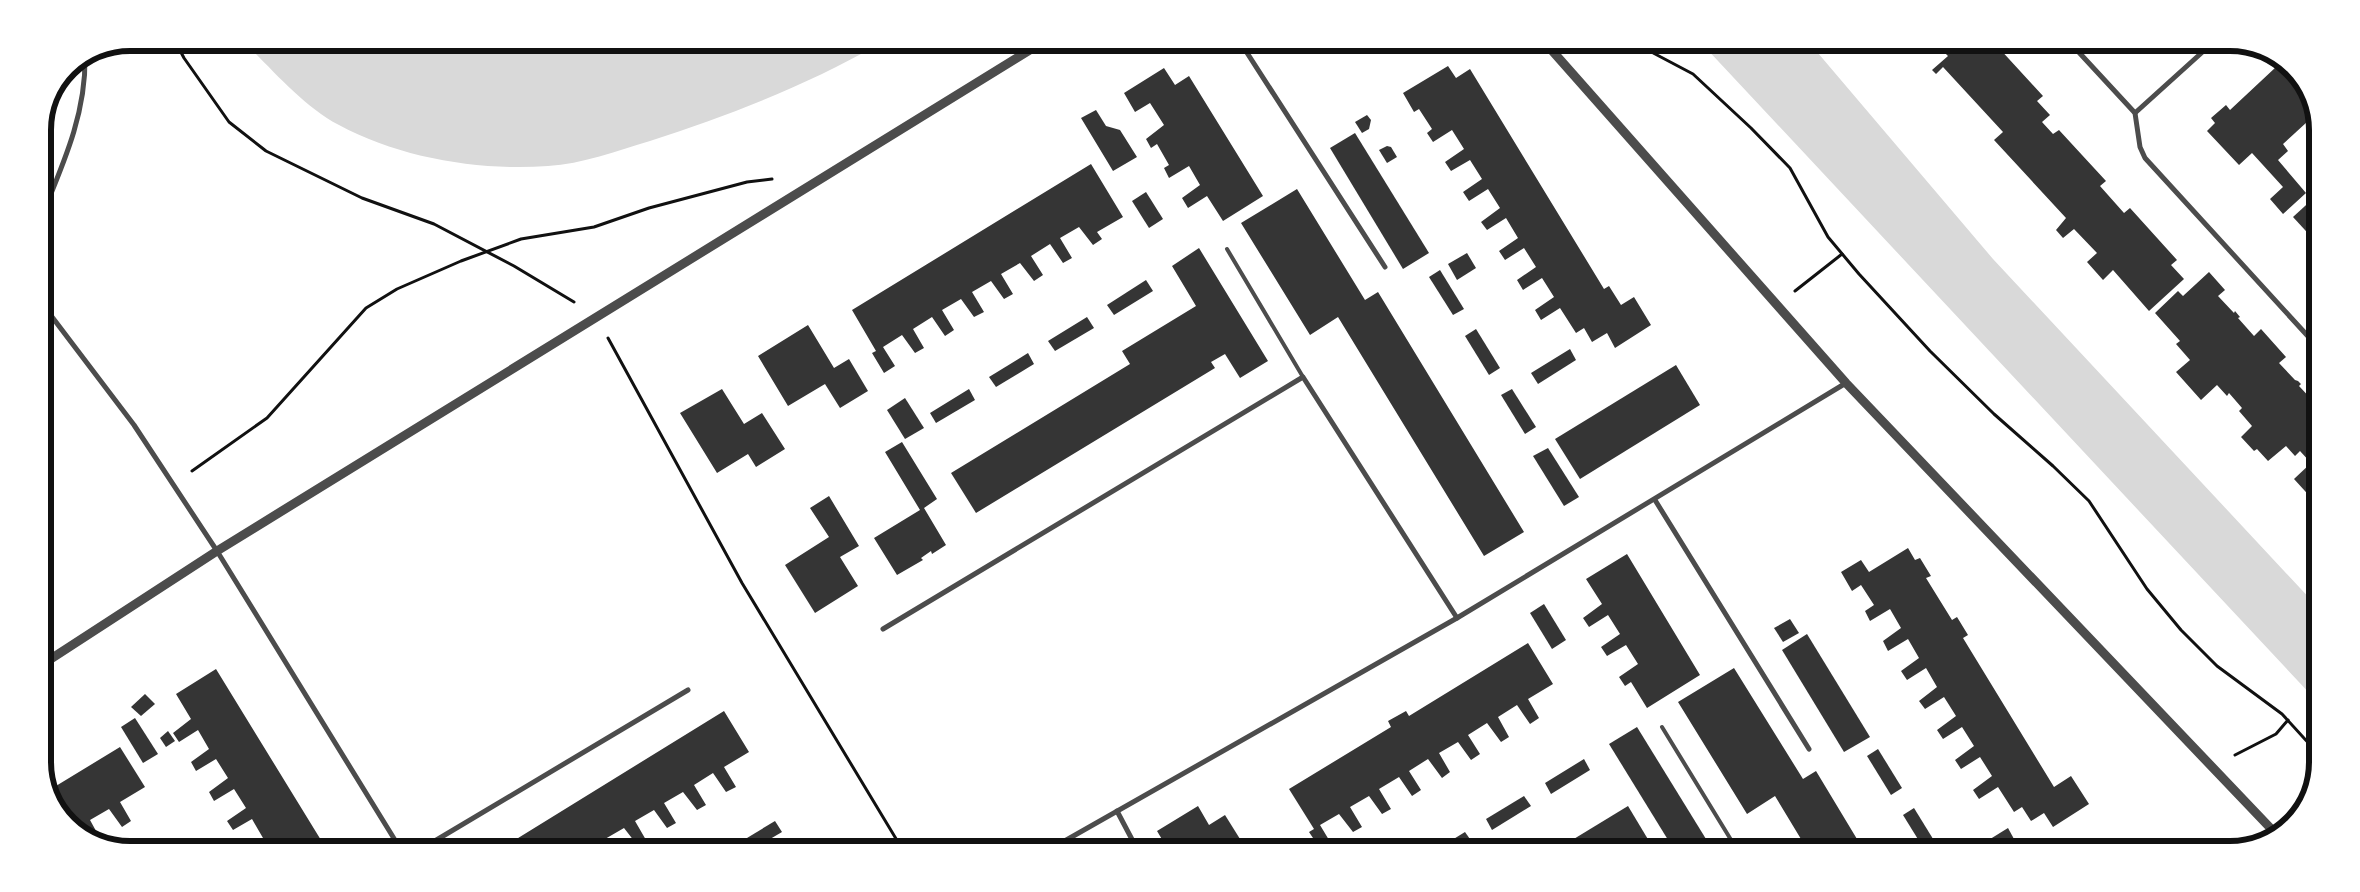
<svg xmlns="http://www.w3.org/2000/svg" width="2360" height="892" font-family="'Roboto Condensed',sans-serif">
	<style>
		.water { fill: #d9d9d9 }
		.building { fill: #353535 }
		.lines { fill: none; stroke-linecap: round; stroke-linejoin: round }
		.path { stroke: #111; stroke-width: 3 }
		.service { stroke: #4c4c4c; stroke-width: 4 }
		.minor { stroke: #4c4c4c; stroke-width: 5 }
		.tertiary { stroke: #4c4c4c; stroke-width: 9 }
		.rim { fill: none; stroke: #111; stroke-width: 6 }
	</style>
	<rect width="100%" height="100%" fill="#fff"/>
	<g class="water">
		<path d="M245 43H470L496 50H561L640 44H879C807 85 729 116 650 141 617 151 582 164 548 166 479 171 400 158 339 125 302 105 274 71 245 43Z"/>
		<path d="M1704 46H1812L1993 259 2314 603 2313 697Z"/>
	</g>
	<g class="building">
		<path d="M1939 47H1988L1990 49 1998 47 2043 96 2037 101 2050 115 2042 122 2053 134 2059 130 2082 155 2106 181 2100 186 2124 213 2130 208 2177 260 2171 265 2184 279 2149 311 2113 270 2103 280 2087 262 2097 253 2074 229 2063 238 2056 230 2066 218 1994 140 2003 132 1943 67 1936 74 1932 70 1948 56Z"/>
		<path d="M2275 60 2300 77 2317 124 2313 128 2307 122 2283 144 2288 151 2278 160 2306 193 2283 214 2270 199 2283 187 2252 153 2239 165 2207 131 2215 123 2211 118 2226 105 2230 110 2276 67 2273 62Z"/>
		<path d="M1448 66 1456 78 1470 69 1604 289 1609 286 1621 305 1634 297 1651 325 1615 348 1607 333 1592 342 1584 328 1576 333 1560 308 1541 320 1535 310 1554 297 1542 278 1523 290 1517 280 1536 267 1524 248 1505 260 1499 251 1518 238 1506 218 1487 230 1481 222 1500 208 1488 189 1469 201 1463 192 1482 179 1470 160 1451 171 1445 162 1464 149 1452 130 1433 142 1427 133 1432 129 1419 109 1414 112 1403 93Z"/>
		<path d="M1164 68 1175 85 1189 76 1263 196 1223 221 1207 196 1188 208 1182 198 1200 185 1189 166 1169 178 1164 168 1169 165 1157 144 1151 148 1146 139 1164 125 1150 103 1135 112 1124 93Z"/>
		<path d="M1096 110 1106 126 1120 130 1137 157 1113 171 1081 118Z"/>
		<path d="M1367 115 1371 120 1369 129 1362 133 1355 122Z"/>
		<path d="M1355 133 1429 253 1403 269 1330 148Z"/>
		<path d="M1387 146 1391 147 1397 157 1387 163 1379 150Z"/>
		<path d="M1091 164 1123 217 1097 232 1102 239 1093 245 1079 227 1060 238 1072 258 1063 263 1050 244 1031 256 1043 275 1034 281 1020 263 1001 274 1013 294 1004 299 991 281 972 292 984 312 974 317 961 299 942 310 954 330 945 336 932 317 913 329 924 348 915 353 902 335 883 347 895 366 884 373 872 353 876 351 852 310Z"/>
		<path d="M1297 189 1365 300 1378 292 1524 532 1484 556 1338 317 1310 335 1241 223Z"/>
		<path d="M1146 192 1163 219 1149 228 1132 201Z"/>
		<path d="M2317 195V239L2316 242 2293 217Z"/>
		<path d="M1199 248 1268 361 1240 378 1225 354 1211 362 1215 368 976 513 951 473 1130 364 1122 351 1196 306 1172 266Z"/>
		<path d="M1467 253 1476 268 1457 280 1448 264Z"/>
		<path d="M1440 270 1464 309 1453 315 1429 277Z"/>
		<path d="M2209 272 2225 290 2218 296 2234 313 2235 311 2240 317 2238 318 2254 336 2261 329 2286 357 2279 363 2295 380 2298 381 2301 384 2299 386 2315 403V429L2308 436 2311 440 2315 437V502L2294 479 2311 463 2300 451 2295 456 2286 446 2268 461 2257 449 2254 451 2241 437 2252 426 2239 411 2242 408 2229 393 2227 396 2217 385 2201 400 2176 372 2190 360 2176 344 2180 341 2155 313 2178 291 2183 296Z"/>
		<path d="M1146 280 1153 291 1114 315 1107 305Z"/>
		<path d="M1087 317 1094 328 1055 351 1048 341Z"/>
		<path d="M808 325 834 368 849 359 868 391 840 408 825 384 788 406 758 356Z"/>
		<path d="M1476 329 1500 368 1489 375 1465 336Z"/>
		<path d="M1570 349 1576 360 1538 384 1531 373Z"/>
		<path d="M1028 353 1034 364 996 387 989 377Z"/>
		<path d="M1676 365 1700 405 1580 479 1555 439Z"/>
		<path d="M722 389 744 424 762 413 785 449 756 467 748 454 717 473 680 413Z"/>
		<path d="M969 389 975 400 936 423 930 413Z"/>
		<path d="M1512 389 1536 427 1525 434 1501 395Z"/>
		<path d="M905 398 924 428 905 439 887 410Z"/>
		<path d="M43 427 52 438 43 445Z"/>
		<path d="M902 442 937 499 924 508 946 545 932 554 931 551 921 558 923 560 897 575 874 538 920 510 885 452Z"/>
		<path d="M1548 448 1579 497 1564 506 1533 456Z"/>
		<path d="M829 496 859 546 840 557 858 586 815 613 785 565 829 537 810 508Z"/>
		<path d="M1908 548 1915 560 1920 558 1931 576 1926 578 1952 620 1957 617 1968 635 1963 638 2054 787 2071 776 2089 804 2053 827 2044 813 2031 821 2022 807 2014 812 1998 787 1979 799 1973 790 1992 776 1980 757 1961 769 1955 760 1974 746 1962 727 1943 739 1937 730 1956 716 1944 697 1925 709 1919 701 1937 687 1926 668 1907 680 1901 671 1919 658 1908 639 1888 651 1883 641 1901 628 1890 609 1870 621 1865 611 1874 605 1861 585 1852 591 1841 572 1861 560 1869 572Z"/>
		<path d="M1627 554 1700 675 1647 708 1631 682 1625 686 1619 677 1638 664 1626 645 1607 656 1601 647 1620 634 1608 615 1589 627 1583 618 1602 604 1586 579Z"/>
		<path d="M1544 604 1566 640 1552 649 1530 613Z"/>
		<path d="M1790 619 1799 633 1783 642 1774 628Z"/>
		<path d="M1807 634 1870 737 1844 752 1782 650Z"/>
		<path d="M1528 643 1553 684 1528 699 1539 718 1530 724 1517 705 1498 717 1509 737 1501 742 1487 723 1468 735 1480 754 1471 760 1458 742 1439 753 1450 772 1442 778 1428 759 1409 771 1421 790 1412 796 1399 777 1379 789 1391 809 1382 814 1369 796 1350 807 1362 827 1353 832 1339 814 1320 825 1332 845 1328 847H1319L1309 832 1314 829 1289 789 1391 727 1388 721 1406 711 1409 716Z"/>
		<path d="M1734 668 1803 779 1816 771 1863 849H1807L1775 796 1747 814 1678 702Z"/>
		<path d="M216 669 289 788 324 845H253L263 838 252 819 233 830 227 821 246 808 234 789 214 801 209 792 228 778 216 759 196 771 191 762 209 749 198 730 179 742 173 733 191 719 176 694Z"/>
		<path d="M145 694 155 704 141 716 131 707Z"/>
		<path d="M724 711 749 752 724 767 736 787 726 792 713 773 694 785 706 805 697 810 683 792 664 803 676 823 667 828 654 810 635 821 646 840 638 846 624 828 605 839 609 846H505Z"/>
		<path d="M135 718 158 754 143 763 121 727Z"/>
		<path d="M1637 727 1706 839 1690 848H1673L1609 744Z"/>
		<path d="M168 731 175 741 166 747 160 738Z"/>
		<path d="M120 747 145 787 120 802 131 821 122 827 109 809 90 820 101 840 98 842 79 827 60 815 51 789Z"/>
		<path d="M1878 749 1902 788 1891 795 1867 756Z"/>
		<path d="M1584 759 1590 770 1551 794 1545 783Z"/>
		<path d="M1524 796 1531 806 1492 830 1486 819Z"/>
		<path d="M1198 806 1209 825 1225 815 1245 847H1188L1185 842 1176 847H1153L1163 841 1157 831Z"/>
		<path d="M1628 806 1652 846 1649 848H1559Z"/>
		<path d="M1914 808 1938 847 1935 849H1924L1903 815Z"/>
		<path d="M775 821 782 832 758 846H738L737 844Z"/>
		<path d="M2008 828 2014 839 1999 849H1974Z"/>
		<path d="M1465 832 1472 842 1463 848H1439Z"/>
	</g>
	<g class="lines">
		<g class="path">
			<path d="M176 43 184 58 229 122 266 151 362 198 434 224 514 266 574 302"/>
			<path d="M1640 46 1693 74 1751 128 1790 168 1828 237 1859 274 1930 351 1994 414 2053 466 2089 501 2147 589 2181 630 2217 666 2282 714 2313 748"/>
			<path d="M1795 291 1842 254"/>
			<path d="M608 338 742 583 901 847"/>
			<path d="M192 471 267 418 366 308 397 289 461 261 521 239 594 227 649 208 747 182 772 179"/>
			<path d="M2235 755 2276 734 2288 720"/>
		</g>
		<g class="service">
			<path d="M1227 249 1303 377"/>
			<path d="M1662 727 1736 848"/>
		</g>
		<g class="minor">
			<path d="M1242 45 1385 267"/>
			<path d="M2074 47 2135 113 2140 147 2145 158 2316 345"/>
			<path d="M2135 113 2208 47"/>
			<path d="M43 213C64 162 86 113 85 57"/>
			<path d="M43 305 134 425 217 551 398 845"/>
			<path d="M1655 500 1809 749"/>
			<path d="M883 629 1303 377 1457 618 1846 383"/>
			<path d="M1117 811 1136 847"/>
			<path d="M428 845 688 690"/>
			<path d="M1054 847 1457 618"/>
		</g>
		<g class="tertiary">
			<path d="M1548 46 1846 383 2277 835"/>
			<path d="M43 664 217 551 1038 45"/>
		</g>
	</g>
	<path d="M0 0H2360V892H0ZM130 51H2230A79 79 0 0 1 2309 130V762A79 79 0 0 1 2230 841H130A79 79 0 0 1 51 762V130A79 79 0 0 1 130 51Z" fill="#fff" fill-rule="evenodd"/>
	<path class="rim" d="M130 51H2230A79 79 0 0 1 2309 130V762A79 79 0 0 1 2230 841H130A79 79 0 0 1 51 762V130A79 79 0 0 1 130 51Z"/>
</svg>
